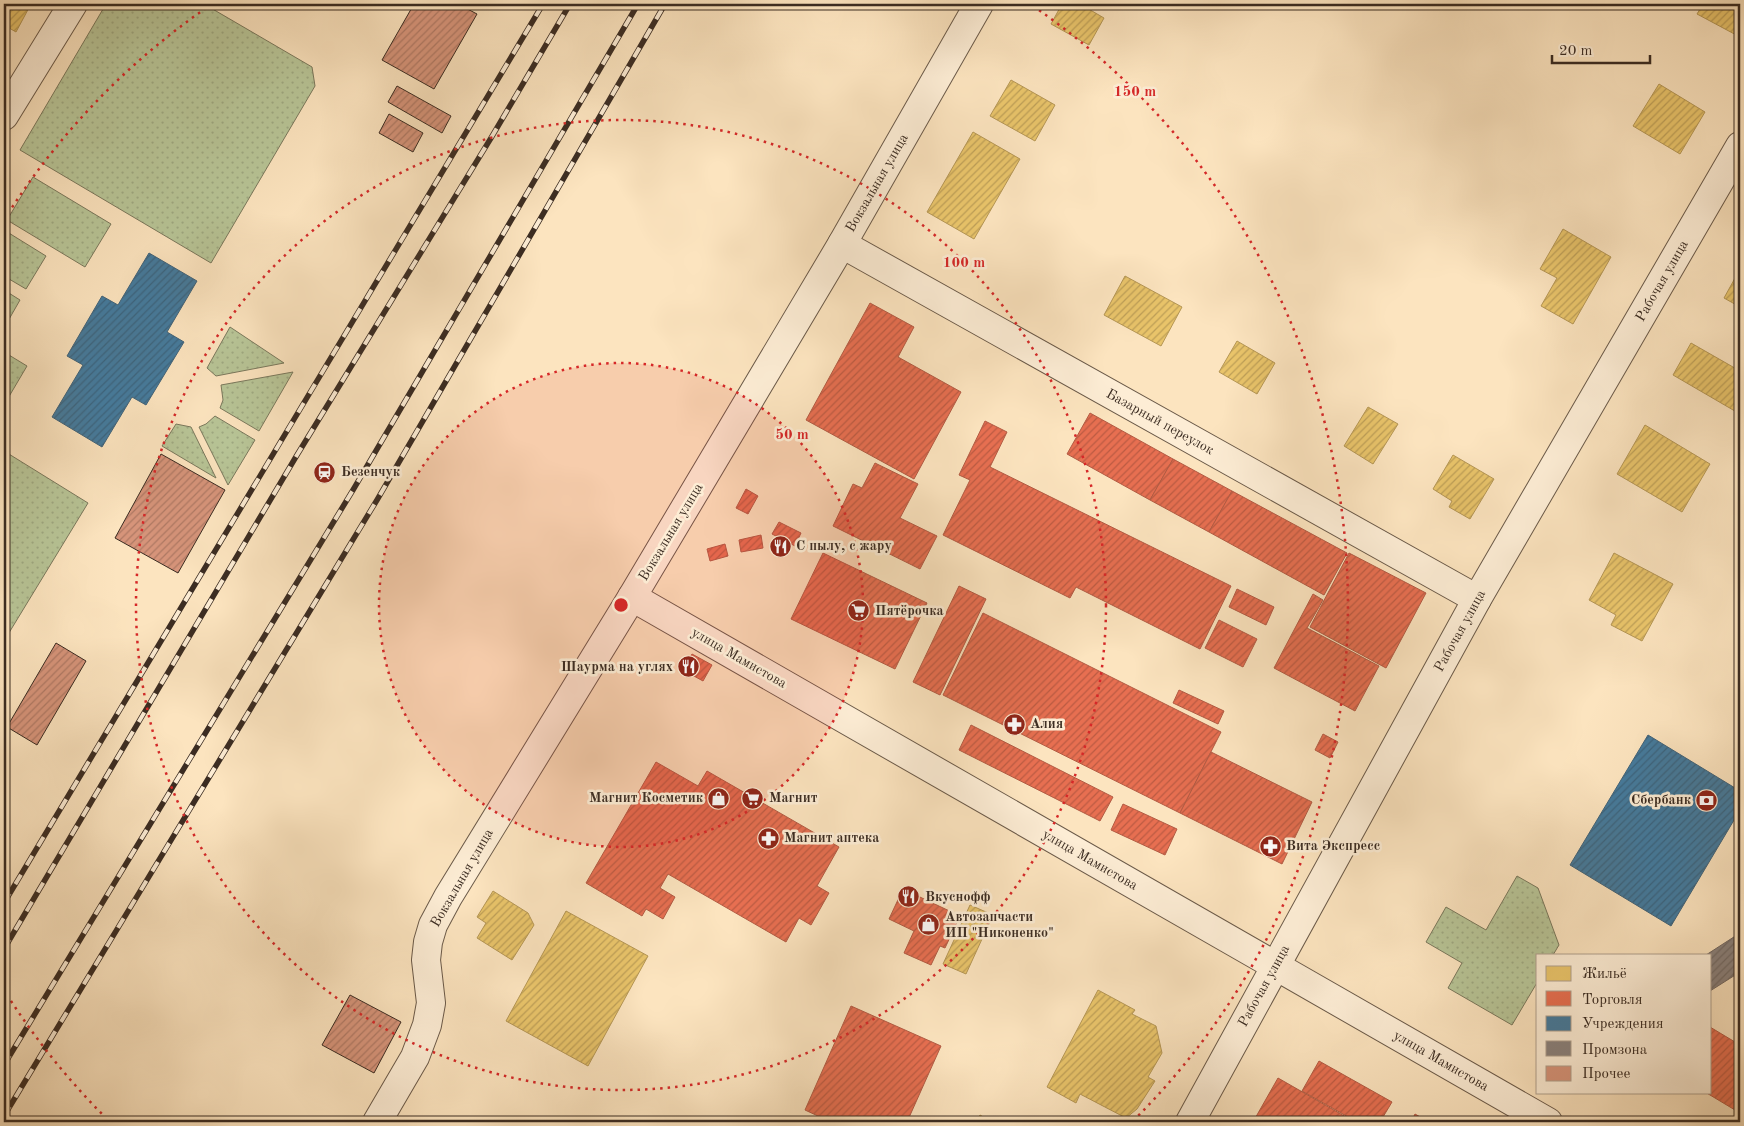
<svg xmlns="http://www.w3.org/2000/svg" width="1744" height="1126" font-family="'Old Standard TT',serif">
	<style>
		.grass { fill: url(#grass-dots); stroke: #7a785c }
		.homes { fill: url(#homes-hatch); stroke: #b59654 }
		.shops { fill: url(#shops-hatch); stroke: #b35b43 }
		.public { fill: url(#public-hatch); stroke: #426378 }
		.industry { fill: url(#industry-hatch); stroke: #726861 }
		.building { fill: url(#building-hatch); stroke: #3b2c22 }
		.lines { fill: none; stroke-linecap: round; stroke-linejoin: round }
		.minor-casing { stroke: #6b5a49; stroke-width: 30 }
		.tertiary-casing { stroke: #6b5a49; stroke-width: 30 }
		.minor { stroke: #fdedd5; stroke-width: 28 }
		.tertiary { stroke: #fdedd5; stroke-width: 28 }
		.rail-casing { stroke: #3b2c22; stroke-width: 5.5 }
		.rail { stroke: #fdedd5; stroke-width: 4; stroke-dasharray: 11; stroke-linecap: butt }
		.ring { fill: none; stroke: #d62828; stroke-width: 2.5; stroke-dasharray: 2.5 5 }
		.labels { text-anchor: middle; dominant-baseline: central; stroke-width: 5; stroke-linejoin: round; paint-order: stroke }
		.street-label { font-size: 14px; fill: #3b2c22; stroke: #fdedd5 }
		.poi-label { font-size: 14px; font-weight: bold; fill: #3b2c22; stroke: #fdedd5; text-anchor: start }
		.centre { fill: #d62828; stroke: #fdedd5; stroke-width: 2.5 }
		.ring-label { font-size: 15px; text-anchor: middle; font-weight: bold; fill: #d62828; stroke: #fdedd5; stroke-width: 5; stroke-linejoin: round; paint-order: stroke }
	</style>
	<defs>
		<pattern id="grass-dots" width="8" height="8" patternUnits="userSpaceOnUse" patternTransform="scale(1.25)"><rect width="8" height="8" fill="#b8c597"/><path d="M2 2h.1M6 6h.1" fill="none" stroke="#9fa982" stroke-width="1.8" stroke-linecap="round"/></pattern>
		<pattern id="homes-hatch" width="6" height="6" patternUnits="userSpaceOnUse" patternTransform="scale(1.25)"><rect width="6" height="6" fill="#e9c46a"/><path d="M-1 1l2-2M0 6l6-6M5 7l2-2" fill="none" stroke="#be9f57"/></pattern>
		<pattern id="shops-hatch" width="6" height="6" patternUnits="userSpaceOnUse" patternTransform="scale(1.25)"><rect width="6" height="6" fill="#e76f51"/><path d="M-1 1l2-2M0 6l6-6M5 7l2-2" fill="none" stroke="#bc5b43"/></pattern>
		<pattern id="public-hatch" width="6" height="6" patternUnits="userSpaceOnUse" patternTransform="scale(1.25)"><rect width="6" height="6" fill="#457b9d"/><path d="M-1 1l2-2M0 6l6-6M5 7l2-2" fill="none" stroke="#3b6580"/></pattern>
		<pattern id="industry-hatch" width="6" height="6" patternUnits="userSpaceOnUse" patternTransform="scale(1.25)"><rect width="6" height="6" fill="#8a817c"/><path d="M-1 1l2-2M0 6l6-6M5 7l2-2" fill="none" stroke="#726a65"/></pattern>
		<pattern id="building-hatch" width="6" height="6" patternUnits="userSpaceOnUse" patternTransform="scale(1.25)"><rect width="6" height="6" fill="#d6947a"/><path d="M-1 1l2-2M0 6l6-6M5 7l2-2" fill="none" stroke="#af7964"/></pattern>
	</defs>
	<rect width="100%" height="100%" fill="#fce4bf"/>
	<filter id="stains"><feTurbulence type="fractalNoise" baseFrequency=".004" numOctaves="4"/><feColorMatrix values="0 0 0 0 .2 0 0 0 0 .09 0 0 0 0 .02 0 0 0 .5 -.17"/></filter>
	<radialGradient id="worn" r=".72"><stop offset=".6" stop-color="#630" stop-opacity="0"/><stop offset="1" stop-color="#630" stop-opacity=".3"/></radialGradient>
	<g class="grass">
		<path d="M106 4H204L312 67 315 86 211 263 20 150Z"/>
		<path d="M33 177 111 224 85 267 7 220Z"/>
		<path d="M4 230 46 256 26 289 4 276Z"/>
		<path d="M4 290 20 300 4 328Z"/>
		<path d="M230 327 284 363 216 376 207 368Z"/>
		<path d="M4 352 27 366 4 405Z"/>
		<path d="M293 372 259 431 220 408 223 400 221 385Z"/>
		<path d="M215 416 255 440 228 485 199 427 206 424Z"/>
		<path d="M176 424 191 427 216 478 162 446Z"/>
		<path d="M4 451 88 503 4 641Z"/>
		<path d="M1517 876 1538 888 1559 945 1553 955H1538V981L1512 1025 1448 988 1462 963 1426 942 1446 907 1486 930Z"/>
	</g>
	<g class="homes">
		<path d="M4 4H31L16 32 4 25Z"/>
		<path d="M1062 4H1080L1104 18 1089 45 1051 24Z"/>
		<path d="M1703 4H1740V37L1697 14Z"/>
		<path d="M1011 80 1055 105 1035 141 990 116Z"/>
		<path d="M1659 84 1705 112 1680 154 1633 126Z"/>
		<path d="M973 132 1020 159 974 239 927 212Z"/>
		<path d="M1563 229 1611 257 1573 324 1541 306 1557 278 1540 269Z"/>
		<path d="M1740 269V307L1724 298Z"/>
		<path d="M1125 276 1182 307 1161 346 1104 315Z"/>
		<path d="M1237 341 1275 363 1257 394 1219 372Z"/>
		<path d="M1691 343 1740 371V414L1673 375Z"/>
		<path d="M1368 407 1398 424 1373 464 1344 446Z"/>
		<path d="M1645 425 1710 464 1682 512 1617 474Z"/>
		<path d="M1453 455 1494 479 1470 519 1449 507 1452 501 1433 489Z"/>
		<path d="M1614 553 1673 584 1642 641 1611 625 1616 615 1589 600Z"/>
		<path d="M493 891 528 913 534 925 512 960 477 938 486 923 477 917Z"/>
		<path d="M970 905 993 915 966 974 943 964Z"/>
		<path d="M566 911 648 956 588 1066 506 1021Z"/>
		<path d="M1098 990 1135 1010 1132 1014 1156 1026 1162 1053 1148 1077 1155 1081 1137 1109 1126 1118 1080 1094 1076 1103 1047 1087Z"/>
		<path d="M980 1115 992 1122H976Z"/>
	</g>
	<g class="shops">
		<path d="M870 303 914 327 898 357 961 392 914 479 806 420Z"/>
		<path d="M1090 413 1173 459 1150 500 1067 454Z"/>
		<path d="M985 421 1007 432 990 467 1231 586 1200 649 1076 587 1070 598 943 535 970 480 959 475Z"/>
		<path d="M1173 459 1232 491 1209 532 1150 500Z"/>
		<path d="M875 463 918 484 900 518 937 536 920 569 833 526 853 484 862 488Z"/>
		<path d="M746 489 758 496 748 514 736 508Z"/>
		<path d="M1232 491 1347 553 1324 595 1209 532Z"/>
		<path d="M779 522 801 533 795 546 772 534Z"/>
		<path d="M761 535 763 548 741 552 739 540Z"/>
		<path d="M725 544 728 556 710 561 707 549Z"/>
		<path d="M823 553 927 603 895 669 791 619Z"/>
		<path d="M1349 553 1426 593 1386 668 1310 627Z"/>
		<path d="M959 586 986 599 940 695 913 682Z"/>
		<path d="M1237 589 1274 607 1266 625 1229 607Z"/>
		<path d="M1313 594 1323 600 1307 628 1379 666 1355 711 1274 668Z"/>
		<path d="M983 613 1221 732 1180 813 943 695Z"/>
		<path d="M1219 620 1257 639 1243 667 1205 648Z"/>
		<path d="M692 654 712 665 703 681 683 670Z"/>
		<path d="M1179 690 1224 711 1218 724 1173 703Z"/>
		<path d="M971 725 1113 797 1100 821 959 750Z"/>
		<path d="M1323 734 1338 742 1330 758 1315 750Z"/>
		<path d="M1211 752 1312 802 1282 864 1180 813Z"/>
		<path d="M656 762 698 786 707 771 839 847 817 886 829 893 811 925 799 918 786 942 668 874 660 888 675 897 663 919 646 909 642 916 586 883Z"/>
		<path d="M1123 804 1177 829 1165 855 1111 830Z"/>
		<path d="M903 889 960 916 945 948 940 946 931 965 904 953 914 931 889 919Z"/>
		<path d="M851 1006 941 1046 907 1122H831L805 1110Z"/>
		<path d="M1710 1027 1740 1045V1113L1705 1092H1710Z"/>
		<path d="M1319 1061 1392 1102 1380 1122H1357L1302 1091Z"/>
		<path d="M1278 1078 1353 1121 1352 1122H1253Z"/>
		<path d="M1415 1114 1429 1122H1411Z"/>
	</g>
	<g class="public">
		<path d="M149 253 197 281 167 332 184 342 146 405 132 397 102 447 52 417 83 365 67 356 102 296 118 305Z"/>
		<path d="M1648 735 1740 791V810L1671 926 1570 865Z"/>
	</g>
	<path class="industry" d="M1740 933V972L1710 991V955H1706Z"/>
	<g class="building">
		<path d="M414 4H458L477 14 434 89 382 60Z"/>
		<path d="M397 86 451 116 442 133 388 102Z"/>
		<path d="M389 114 423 133 413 152 379 133Z"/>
		<path d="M161 454 225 490 178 573 115 538Z"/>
		<path d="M56 643 86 661 37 745 7 727Z"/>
		<path d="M350 995 401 1022 374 1073 322 1045Z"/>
	</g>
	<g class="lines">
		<defs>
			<g id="minor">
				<path d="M4 116 73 4"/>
				<path d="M842 244 1477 599"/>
				<path d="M377 1122 415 1057 427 1025 431 1003 426 960 428 942 433 925 448 897 632 597 842 244 979 4"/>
				<path d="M1190 1122 1477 599 1740 146"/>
			</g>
			<path id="tertiary" d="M632 597 1548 1122"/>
		</defs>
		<use href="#minor" class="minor-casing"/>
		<use href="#tertiary" class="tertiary-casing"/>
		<use href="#minor" class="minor"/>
		<use href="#tertiary" class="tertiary"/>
		<defs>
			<g id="rail">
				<path d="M4 903 543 4"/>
				<path d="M4 949 297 455 491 138 570 4"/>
				<path d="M4 1065 353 490 638 4"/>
				<path d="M4 1116 377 500 665 4"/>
			</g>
		</defs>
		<use href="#rail" class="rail-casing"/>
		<use href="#rail" class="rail"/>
	</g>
	<circle cx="621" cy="605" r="242" fill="#d62828" fill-opacity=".12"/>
	<g class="ring">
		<circle cx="621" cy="605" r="242"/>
		<circle cx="621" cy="605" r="485"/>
		<path d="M107 1119A727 727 0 0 1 4 990M4 220A727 727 0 0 1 209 6M1033 6A727 727 0 0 1 1135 1119"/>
	</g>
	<defs>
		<symbol id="station-disc" viewBox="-11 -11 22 22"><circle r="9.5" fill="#8f2418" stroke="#fdedd5"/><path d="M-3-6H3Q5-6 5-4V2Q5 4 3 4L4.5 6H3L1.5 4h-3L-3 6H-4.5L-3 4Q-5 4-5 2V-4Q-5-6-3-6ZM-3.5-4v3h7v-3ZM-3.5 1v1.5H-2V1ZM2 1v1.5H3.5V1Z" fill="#fff"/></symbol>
		<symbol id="restaurant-disc" viewBox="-11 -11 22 22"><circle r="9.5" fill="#8f2418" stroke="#fdedd5"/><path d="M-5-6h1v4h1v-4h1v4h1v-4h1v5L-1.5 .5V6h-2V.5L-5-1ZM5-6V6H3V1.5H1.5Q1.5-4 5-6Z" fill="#fff"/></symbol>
		<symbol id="supermarket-disc" viewBox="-11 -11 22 22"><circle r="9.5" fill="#8f2418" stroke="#fdedd5"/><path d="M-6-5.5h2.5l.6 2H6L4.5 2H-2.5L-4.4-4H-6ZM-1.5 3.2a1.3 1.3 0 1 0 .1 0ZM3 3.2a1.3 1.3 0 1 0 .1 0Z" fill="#fff"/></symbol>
		<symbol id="pharmacy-disc" viewBox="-11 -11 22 22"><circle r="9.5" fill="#8f2418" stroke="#fdedd5"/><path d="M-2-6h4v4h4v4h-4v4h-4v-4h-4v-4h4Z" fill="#fff"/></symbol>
		<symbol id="shop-disc" viewBox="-11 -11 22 22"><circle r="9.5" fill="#8f2418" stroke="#fdedd5"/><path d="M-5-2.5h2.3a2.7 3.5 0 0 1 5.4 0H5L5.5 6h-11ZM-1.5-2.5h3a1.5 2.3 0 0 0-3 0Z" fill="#fff"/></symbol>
		<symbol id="bank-disc" viewBox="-11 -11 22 22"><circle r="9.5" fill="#8f2418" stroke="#fdedd5"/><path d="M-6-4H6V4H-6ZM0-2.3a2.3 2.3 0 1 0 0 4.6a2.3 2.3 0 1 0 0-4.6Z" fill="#fff"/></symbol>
	</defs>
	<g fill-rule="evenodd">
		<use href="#station-disc" x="312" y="460" width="25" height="25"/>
		<use href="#restaurant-disc" x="768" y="534" width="25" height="25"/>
		<use href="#supermarket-disc" x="846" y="598" width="25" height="25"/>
		<use href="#restaurant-disc" x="676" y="654" width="25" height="25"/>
		<use href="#pharmacy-disc" x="1002" y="712" width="25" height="25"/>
		<use href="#shop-disc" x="706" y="786" width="25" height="25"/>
		<use href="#supermarket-disc" x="740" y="786" width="25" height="25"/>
		<use href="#bank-disc" x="1694" y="788" width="25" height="25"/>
		<use href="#pharmacy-disc" x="756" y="826" width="25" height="25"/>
		<use href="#pharmacy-disc" x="1258" y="834" width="25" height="25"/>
		<use href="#restaurant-disc" x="896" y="884" width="25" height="25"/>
		<use href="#shop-disc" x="916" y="912" width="25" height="25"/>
	</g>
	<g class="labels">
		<g class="street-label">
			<text transform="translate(877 183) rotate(-60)">Вокзальная улица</text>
			<text transform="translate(1662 281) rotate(-60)">Рабочая улица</text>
			<text transform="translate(1160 422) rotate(29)">Базарный переулок</text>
			<text transform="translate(671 532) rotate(-59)">Вокзальная улица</text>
			<text transform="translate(1460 631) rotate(-61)">Рабочая улица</text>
			<text transform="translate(739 658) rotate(30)">улица Мамистова</text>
			<text transform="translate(1090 860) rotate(30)">улица Мамистова</text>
			<text transform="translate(462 878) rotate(-60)">Вокзальная улица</text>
			<text transform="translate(1264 986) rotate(-61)">Рабочая улица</text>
			<text transform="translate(1441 1061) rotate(30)">улица Мамистова</text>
		</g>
		<g class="poi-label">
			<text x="341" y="472">Безенчук</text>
			<text x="796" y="546">С пылу, с жару</text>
			<text x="875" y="611">Пятёрочка</text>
			<text x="673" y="667" text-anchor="end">Шаурма на углях</text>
			<text x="1030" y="724">Алия</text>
			<text x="703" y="798" text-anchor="end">Магнит Косметик</text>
			<text x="769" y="798">Магнит</text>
			<text x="1691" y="800" text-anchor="end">Сбербанк</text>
			<text x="784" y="838">Магнит аптека</text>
			<text x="1286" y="846">Вита Экспресс</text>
			<text x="925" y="897">Вкуснофф</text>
			<text x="945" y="917">Автозапчасти<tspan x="945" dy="16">ИП "Никоненко"</tspan></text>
		</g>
	</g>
	<circle cx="621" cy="605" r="8" class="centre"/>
	<g class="ring-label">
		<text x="1135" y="96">150 m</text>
		<text x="964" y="267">100 m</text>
		<text x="792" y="439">50 m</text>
	</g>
	<rect width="1744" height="1126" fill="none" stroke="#fce4bf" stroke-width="20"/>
	<rect x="5" y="5" width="1734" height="1116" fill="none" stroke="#3b2c22" stroke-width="2.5"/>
	<rect x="10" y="10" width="1724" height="1106" fill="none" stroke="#3b2c22"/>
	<rect x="1536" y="954" width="175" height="140" fill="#fdedd5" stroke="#afa08d"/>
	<rect x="1546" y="966" width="25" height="15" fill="#e9c46a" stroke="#afa08d"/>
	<text x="1582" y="978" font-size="15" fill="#3b2c22">Жильё</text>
	<rect x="1546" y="991" width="25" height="15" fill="#e76f51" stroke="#afa08d"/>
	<text x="1582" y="1004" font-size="15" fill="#3b2c22">Торговля</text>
	<rect x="1546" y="1016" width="25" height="15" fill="#457b9d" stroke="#afa08d"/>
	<text x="1582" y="1028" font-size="15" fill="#3b2c22">Учреждения</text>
	<rect x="1546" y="1041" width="25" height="15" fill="#8a817c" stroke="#afa08d"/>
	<text x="1582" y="1054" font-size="15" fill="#3b2c22">Промзона</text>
	<rect x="1546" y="1066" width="25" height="15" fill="#d6947a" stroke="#afa08d"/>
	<text x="1582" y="1078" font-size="15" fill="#3b2c22">Прочее</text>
	<path d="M1552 55v8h98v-8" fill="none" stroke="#3b2c22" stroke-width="2.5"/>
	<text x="1559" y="55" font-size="15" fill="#3b2c22" stroke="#fdedd5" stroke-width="4" paint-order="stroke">20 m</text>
	<rect width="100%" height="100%" filter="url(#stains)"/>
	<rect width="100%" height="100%" fill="url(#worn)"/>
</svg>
